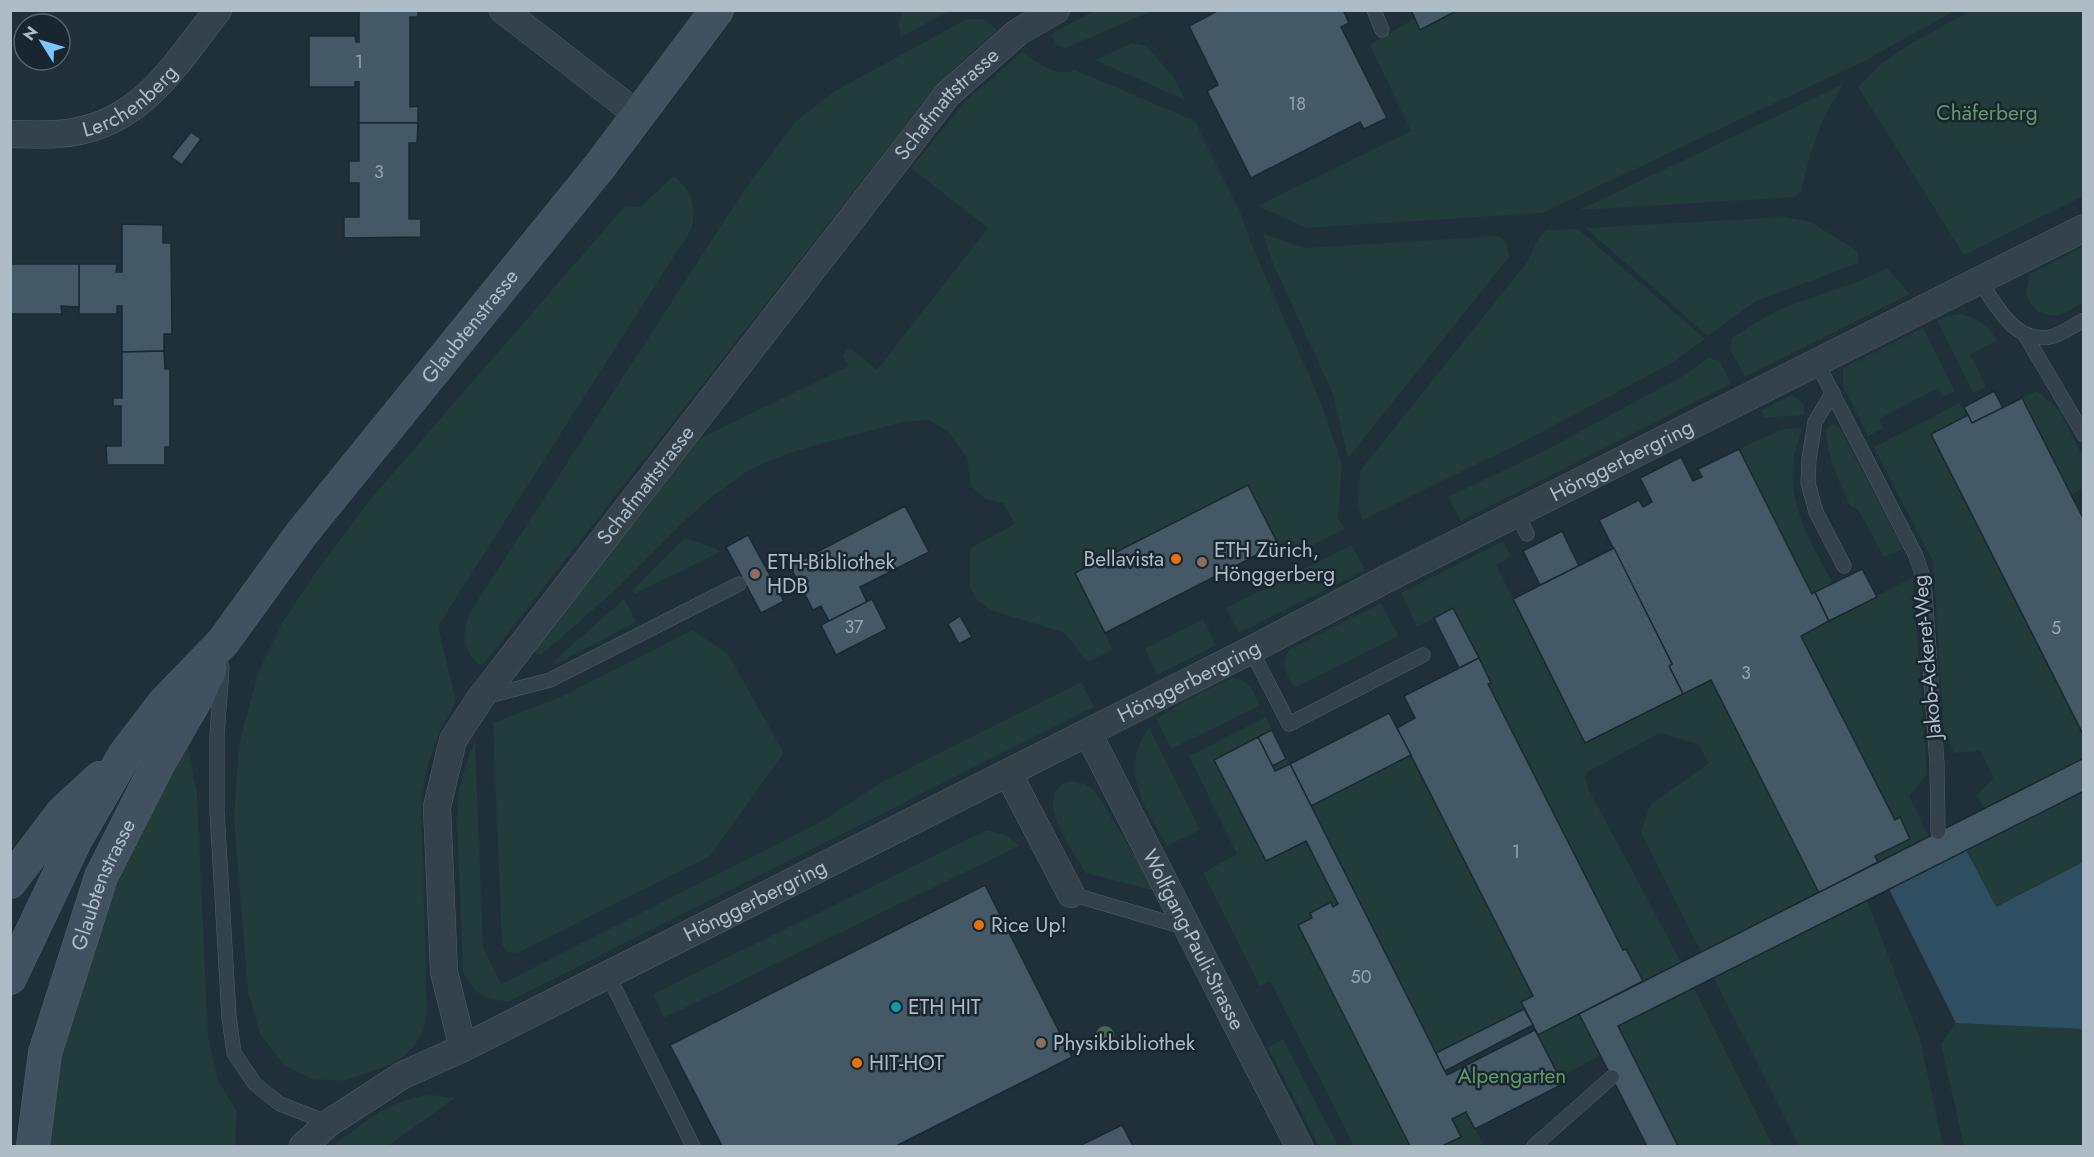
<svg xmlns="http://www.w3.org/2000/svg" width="2094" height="1157" font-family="Jost,sans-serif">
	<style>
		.green { fill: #213c3a }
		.water { fill: #304e62 }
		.building { fill: #455865; stroke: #1b2832; stroke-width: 1.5 }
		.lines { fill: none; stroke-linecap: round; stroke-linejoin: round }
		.lane-casing { stroke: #515f69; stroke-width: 15 }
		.street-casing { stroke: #515f69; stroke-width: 28 }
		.secondary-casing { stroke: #515f69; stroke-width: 34 }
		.lane { stroke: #33424b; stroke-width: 14 }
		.street { stroke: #33424b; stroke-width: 27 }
		.secondary { stroke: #41515f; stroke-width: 33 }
		.tree { fill: #446a53 }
		.food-dot { fill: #e8710a; stroke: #192630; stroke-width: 2 }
		.education-dot { fill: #8d6e63; stroke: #192630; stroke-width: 2 }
		.culture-dot { fill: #0f9aa8; stroke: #192630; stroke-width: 2 }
		.labels { text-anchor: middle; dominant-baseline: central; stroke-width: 5; stroke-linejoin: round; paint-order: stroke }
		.number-label { font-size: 18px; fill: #94a3af }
		.street-label { font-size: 21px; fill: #aebcc8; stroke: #192630 }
		.park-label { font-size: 21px; fill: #639a66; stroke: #192630 }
		.poi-label { font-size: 21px; fill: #aebcc8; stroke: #192630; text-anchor: start }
	</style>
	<rect width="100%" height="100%" fill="#1f303b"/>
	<g class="green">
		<path d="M1148 10 1149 12 1066 48 1056 45 1051 34 1094 11Z"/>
		<path d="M1458 10 1954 11 1866 60 1542 213 1306 228 1258 206 1411 131 1370 45 1415 18 1420 30Z"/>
		<path d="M903 11V10L949 11 901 37 898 23Z"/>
		<path d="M1970 11H2083L2084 196 1964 255 1858 87 1882 63 1912 43Z"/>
		<path d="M967 19H983L998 30 956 66 919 108 482 666C462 651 461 638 469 614L745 189 795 122 835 91Z"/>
		<path d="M1132 43 1146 46 1173 76 1185 100 1095 60Z"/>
		<path d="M1022 52C1037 62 1056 78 1075 70L1195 121 1241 214 1252 246 1319 398 1342 464 1338 518 1345 529 1293 555 1285 541 1278 544 1247 485 1075 573 1113 650 1090 661 1085 660 1065 633 991 610 977 600 970 586V548L1015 524 1003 503 985 499 971 486 968 459 948 431 928 420 903 422 795 451 751 469 714 495 679 526 613 592 541 655 536 653V649L699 439 849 366 842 355 850 348 877 370 988 228 911 168 966 101Z"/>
		<path d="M1844 84C1818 122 1812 148 1801 191L1795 197 1579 210Z"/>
		<path d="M674 176C693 193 696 204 692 228L438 626 456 702C436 733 427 763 421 799L427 1011 424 1028 415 1045 403 1057 389 1065 344 1081 311 1079 284 1065 260 1034 248 992 234 818 239 745 258 673 282 623 314 575 368 502 625 206 640 207Z"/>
		<path d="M1786 217 1811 222 1857 251 1859 263 1756 301 1708 336 1586 228Z"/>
		<path d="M1578 229 1705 339 1672 363 1538 434 1363 520 1358 508 1360 471 1528 261 1535 244 1546 230Z"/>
		<path d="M1263 234 1305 248 1499 236 1507 245 1509 257 1348 458 1333 394 1271 259Z"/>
		<path d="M2083 247V302C2076 306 2067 314 2058 315 2045 318 2028 307 2026 293 2026 288 2029 280 2030 274Z"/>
		<path d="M1887 268 1910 294 1745 377 1730 349 1732 338C1747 328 1761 319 1777 311 1813 295 1852 287 1887 268Z"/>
		<path d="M1960 314C1977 318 1989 325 1997 341L1970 354 1986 387 1973 393 1937 321 1948 316Z"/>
		<path d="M1923 328 1955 391 1943 397 1938 388 1879 419 1883 428 1868 436 1843 386V368Z"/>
		<path d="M1708 358 1720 361 1731 384 1461 521 1448 497 1542 452 1681 377Z"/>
		<path d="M2037 391 2059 410 2083 458V488L2071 495 2022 398Z"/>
		<path d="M1793 395 1804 405V415L1765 418 1761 410Z"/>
		<path d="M1960 403 1968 415 1931 435 2083 736V758L1985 809 1977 795 1994 778 1980 751 1955 753 1944 733 1933 562 1874 447Z"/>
		<path d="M1833 424 1840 428 1903 549 1884 557 1858 509 1851 507C1843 491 1822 446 1827 429Z"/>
		<path d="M1802 428C1799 440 1794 452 1793 464 1788 508 1814 547 1833 584L1812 594 1739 449 1783 429Z"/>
		<path d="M685 538 717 549 720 552 635 594 633 590Z"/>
		<path d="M1503 541 1511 557 1496 565 1585 743 1711 680 1819 893 1701 952 1641 832 1650 805 1709 763 1698 744 1660 733 1587 772 1585 777 1589 790 1681 962 1643 981 1626 949 1623 950 1488 684 1491 683 1478 658 1459 668 1434 618 1417 626 1401 593Z"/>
		<path d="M1352 545 1365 570 1239 633 1226 608Z"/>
		<path d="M1913 577 1927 774 1909 796 1929 837 1878 862 1875 856 1910 838 1900 818 1895 820 1801 636Z"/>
		<path d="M624 599 636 622 554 665 553 662Z"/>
		<path d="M1381 603 1398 636 1295 688C1287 674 1279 664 1290 649Z"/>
		<path d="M1203 619 1216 645 1157 675 1145 649Z"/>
		<path d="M692 630 728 654 784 753 710 856 518 953 508 952 502 945 493 723 559 698Z"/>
		<path d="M1231 678C1249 678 1253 691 1260 705L1171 749 1156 719 1185 701Z"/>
		<path d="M1081 682 1094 707 510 1001C484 1000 475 995 463 972L457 821 459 791 466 764 475 740 483 948 501 984 824 820 877 785Z"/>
		<path d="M1266 717 1290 764 1275 771 1257 738 1214 760 1266 861 1306 841 1338 904 1333 907 1330 902 1310 913 1312 918 1298 925 1410 1146H1354L1270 981 1260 986 1203 873 1237 854 1189 756Z"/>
		<path d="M1149 728 1200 830 1167 846C1146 807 1117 770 1149 728Z"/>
		<path d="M188 747 197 795 208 1037 217 1078 237 1112 235 1146H49L63 1047 100 918 153 806Z"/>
		<path d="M1411 755 1533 996 1524 1009 1436 1053 1311 806Z"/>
		<path d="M1072 781 1085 784 1095 791 1156 891 1086 873C1074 852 1027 791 1072 781Z"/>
		<path d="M2083 791V862L1995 907 1966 850Z"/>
		<path d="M987 830 1008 836 1019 846 664 1018 653 994Z"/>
		<path d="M1867 900 1920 1039 1943 1146H1799L1714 978Z"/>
		<path d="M1694 988 1773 1146H1678L1618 1026Z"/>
		<path d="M1579 1014 1601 1055 1560 1077 1563 1084 1475 1129 1483 1144 1478 1146H1442L1461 1137 1452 1119 1466 1111 1447 1075 1535 1030 1538 1034Z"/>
		<path d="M1956 1023 2083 1029V1146H1964L1941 1044Z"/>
		<path d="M1283 1039 1338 1146H1319L1268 1047Z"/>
		<path d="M431 1095 455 1098 388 1146H333C367 1121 387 1100 431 1095Z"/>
	</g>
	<path class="water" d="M1966 850 1996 907 2083 862V1029L1956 1023 1889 889Z"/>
	<g class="building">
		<path d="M359 10H418V17H410V107L418 106V123H359V82H355V87H309V36H355L356 42H359Z"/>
		<path d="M1219 10H1343L1349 23 1341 27 1387 118 1364 129 1360 122 1251 178 1207 91 1218 85 1189 26Z"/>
		<path d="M1411 10H1458L1420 30Z"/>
		<path d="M359 123H418L417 143H409V219H421V237L344 238V217H359V183H349V161H359Z"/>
		<path d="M191 132 201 139 182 165 171 157Z"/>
		<path d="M122 224 163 225V243H171L172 334H164V351L122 352V306H117V314H79V264H117L116 272H122Z"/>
		<path d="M10 264H79V307L61 306 62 314H10Z"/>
		<path d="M164 351 165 369H170V447H165V465H107L106 446H121V406H113V398H122V352Z"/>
		<path d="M1994 391 2003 408 1972 423 1964 407Z"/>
		<path d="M2022 398 2084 520V736L1931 434 1968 415 1972 423Z"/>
		<path d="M1739 449 1812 594 1815 592 1829 621 1801 636 1895 820 1900 817 1910 839 1875 856 1878 862 1819 893 1711 680 1683 694 1669 666 1672 664 1599 520 1639 500 1643 507 1652 502 1640 478 1681 457 1693 481 1702 477 1698 469Z"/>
		<path d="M1248 485 1278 544 1105 633 1075 573Z"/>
		<path d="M905 506 929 552 860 587 867 602 829 621 821 606 813 610 790 566Z"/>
		<path d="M1562 531 1579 566 1540 585 1523 551Z"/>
		<path d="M748 535 784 601 761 613 726 547Z"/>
		<path d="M1614 548 1672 664 1669 666 1683 694 1585 743 1513 599Z"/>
		<path d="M1862 569 1877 597 1829 621 1815 592Z"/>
		<path d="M872 599 887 629 836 655 821 625Z"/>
		<path d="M1453 608 1479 658 1459 668 1434 618Z"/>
		<path d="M960 616 972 637 959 644 948 624Z"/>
		<path d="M1479 658 1491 683 1488 684 1623 950 1626 949 1643 981 1538 1035 1521 1002 1533 996 1397 728 1415 718 1404 696Z"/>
		<path d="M1389 713 1411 755 1311 806 1290 764Z"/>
		<path d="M1272 730 1286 759 1272 766 1258 737Z"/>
		<path d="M1258 737 1275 771 1290 764 1447 1075 1535 1030 1563 1084 1475 1129 1466 1112 1452 1119 1461 1137 1442 1146H1410L1298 925 1312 918 1310 913 1331 902 1333 907 1338 904 1306 841 1266 861 1214 760Z"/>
		<path d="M2084 758V791L1618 1026 1678 1146H1647L1579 1014Z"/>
		<path d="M985 885 1072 1057 896 1146H722L670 1045Z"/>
		<path d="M1524 1009 1533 1025 1445 1071 1436 1053Z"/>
		<path d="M1122 1125 1133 1146H1079Z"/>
	</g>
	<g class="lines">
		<defs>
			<g id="lane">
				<path d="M1374 10 1382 30"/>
				<path d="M1980 282C1997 306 2014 343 2050 337 2060 335 2074 325 2084 320"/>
				<path d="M2025 335 2084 435"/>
				<path d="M1817 363 1916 556 1924 580 1937 764 1938 832"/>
				<path d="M1833 392 1815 422 1809 459 1808 483 1816 512 1844 566"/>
				<path d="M1517 513 1527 534"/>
				<path d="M1251 650 1289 724 1423 655"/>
				<path d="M222 667 217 736V811L229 1017 234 1053 255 1084 280 1104 329 1123"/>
				<path d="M485 697 550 680 739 584"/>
				<path d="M1071 894 1187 928"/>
				<path d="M608 975 693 1146"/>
				<path d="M1534 1146 1612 1077"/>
			</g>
			<g id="street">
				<path d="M503 10 638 115"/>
				<path id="s1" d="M10 134C26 134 41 135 57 134 138 129 172 69 218 10"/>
				<path id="s2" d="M1088 733 1299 1146"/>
				<path d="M1008 773 1071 894"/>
				<path id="s3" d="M463 1048 444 972 437 807 453 740 480 699 948 94 1018 32 1056 10"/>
				<path id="s4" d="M303 1146 329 1123 403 1075 463 1048 1251 650 1384 580 2084 228"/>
			</g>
			<g id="secondary">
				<path d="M10 882 63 812 100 778"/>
				<path id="s5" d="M10 978 76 839 125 754 164 703 223 642 302 533 600 166 717 10"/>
				<path id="s6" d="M33 1146 45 1053 101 877 157 766 197 697 210 669"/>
			</g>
		</defs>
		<use href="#lane" class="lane-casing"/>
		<use href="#street" class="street-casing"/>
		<use href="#secondary" class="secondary-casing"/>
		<use href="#lane" class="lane"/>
		<use href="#street" class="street"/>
		<use href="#secondary" class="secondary"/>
	</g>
	<circle class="tree" cx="1105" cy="1035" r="9"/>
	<g class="food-dot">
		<circle cx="1176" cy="559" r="6"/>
		<circle cx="979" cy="925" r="6"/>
		<circle cx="857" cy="1063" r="6"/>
	</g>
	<g class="education-dot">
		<circle cx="1202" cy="562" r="6"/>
		<circle cx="755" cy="574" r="6"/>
		<circle cx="1041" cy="1043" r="6"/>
	</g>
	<circle class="culture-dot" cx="896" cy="1007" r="6"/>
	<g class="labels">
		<g class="number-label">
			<text x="359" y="62">1</text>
			<text x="1297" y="104">18</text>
			<text x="379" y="172">3</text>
			<text x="854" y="627">37</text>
			<text x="2056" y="628">5</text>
			<text x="1746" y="673">3</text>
			<text x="1516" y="852">1</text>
			<text x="1361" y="977">50</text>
		</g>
		<g class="street-label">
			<text stroke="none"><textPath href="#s1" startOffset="129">Lerchenberg</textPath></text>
			<text stroke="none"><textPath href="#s3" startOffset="1118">Schafmattstrasse</textPath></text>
			<text stroke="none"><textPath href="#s5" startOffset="802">Glaubtenstrasse</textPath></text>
			<text stroke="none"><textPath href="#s4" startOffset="1488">Hönggerbergring</textPath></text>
			<text stroke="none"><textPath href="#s3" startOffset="632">Schafmattstrasse</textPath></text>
			<text transform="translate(1927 657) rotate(-95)">Jakob-Ackeret-Weg</text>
			<text stroke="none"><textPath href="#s4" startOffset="1002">Hönggerbergring</textPath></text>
			<text stroke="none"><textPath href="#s6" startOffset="272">Glaubtenstrasse</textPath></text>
			<text stroke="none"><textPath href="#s4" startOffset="516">Hönggerbergring</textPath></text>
			<text stroke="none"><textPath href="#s2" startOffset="232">Wolfgang-Pauli-Strasse</textPath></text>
		</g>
		<g class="park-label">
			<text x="1987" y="113">Chäferberg</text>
			<text x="1512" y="1076">Alpengarten</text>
		</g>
		<g class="poi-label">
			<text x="1214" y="550">ETH Zürich,<tspan x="1214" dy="24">Hönggerberg</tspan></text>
			<text x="1164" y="559" text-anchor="end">Bellavista</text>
			<text x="767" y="562">ETH-Bibliothek<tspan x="767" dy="24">HDB</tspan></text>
			<text x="991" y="925">Rice Up!</text>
			<text x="908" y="1007">ETH HIT</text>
			<text x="1053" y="1043">Physikbibliothek</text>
			<text x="869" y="1063">HIT-HOT</text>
		</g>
	</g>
	<rect width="2094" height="1157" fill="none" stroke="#aebcc8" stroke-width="24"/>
	<g transform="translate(42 42) rotate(307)"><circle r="28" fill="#192630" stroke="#55626d" stroke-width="1.5"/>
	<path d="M0-4.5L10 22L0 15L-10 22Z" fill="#7cc6ff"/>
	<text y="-9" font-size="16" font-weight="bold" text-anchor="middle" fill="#aebcc8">N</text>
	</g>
</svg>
